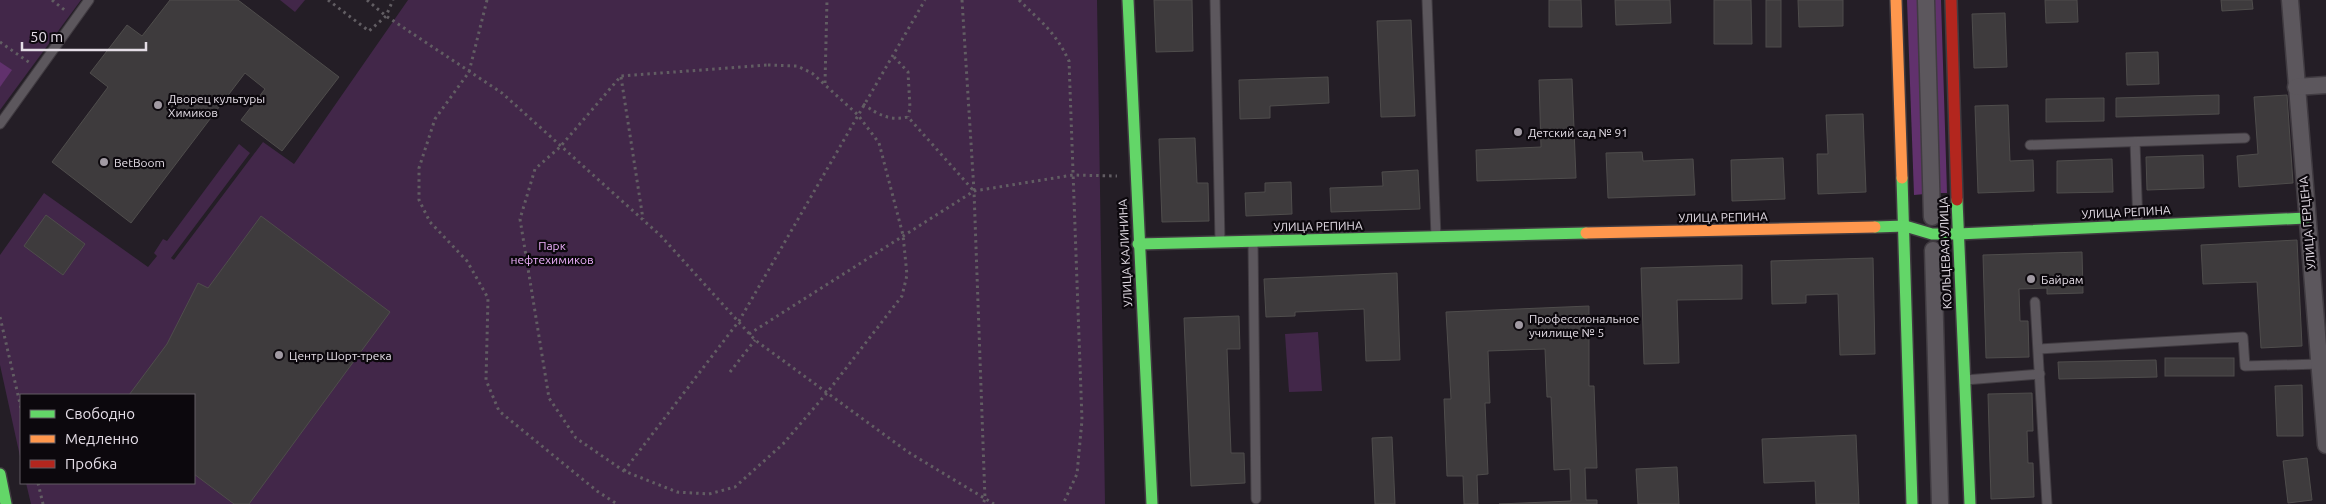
<svg xmlns="http://www.w3.org/2000/svg" width="2326" height="504" font-family="Ubuntu,sans-serif">
	<style>
		.green { fill: #422749 }
		.forest { fill: #61316d }
		.building { fill: #3e3b3d; stroke: #4f4d4c }
		.lines { fill: none; stroke-linecap: round; stroke-linejoin: round }
		.lane-casing { stroke: #403b41; stroke-width: 11 }
		.street-casing { stroke: #403b41; stroke-width: 19 }
		.fast-casing { stroke: #403b41; stroke-width: 14 }
		.slow-casing { stroke: #403b41; stroke-width: 14 }
		.jam-casing { stroke: #403b41; stroke-width: 14 }
		.path { stroke: #625e63; stroke-width: 3; stroke-dasharray: 2.5 4; stroke-linecap: butt }
		.lane { stroke: #5c575d; stroke-width: 9 }
		.street { stroke: #5c575d; stroke-width: 16 }
		.fast { stroke: #63d668; stroke-width: 11 }
		.slow { stroke: #ff974d; stroke-width: 11 }
		.jam { stroke: #b3261e; stroke-width: 11 }
		.poi-dot { fill: #a19aa3; stroke: #0c080d; stroke-width: 2 }
		.labels { text-anchor: middle; dominant-baseline: central; stroke-width: 4.5; stroke-linejoin: round; paint-order: stroke }
		.poi-label { font-size: 12px; fill: #e4dde6; stroke: #0c080d; text-anchor: start }
		.street-label { font-size: 12px; fill: #e4dde6; stroke: #0c080d }
		.park-label { font-size: 12px; fill: #edb0fb; stroke: #0c080d }
	</style>
	<rect width="100%" height="100%" fill="#241e26"/>
	<g class="green">
		<path d="M0 0H81L0 110Z"/>
		<path d="M280 0H305L295 12Z"/>
		<path d="M408 0H1097L1105 504H31L26 483H194V395H21V461L0 365V255L44 193 148 267 157 256 154 253 163 239 167 241 239 144 250 153 171 258 174 260 263 142 294 164Z"/>
		<path d="M1318 332 1322 391 1289 392 1285 334Z"/>
	</g>
	<g class="forest">
		<path d="M1907 0H1919L1925 194 1914 195Z"/>
		<path d="M1930 0H1941L1947 193H1936Z"/>
		<path d="M0 62 12 70 0 87Z"/>
	</g>
	<g class="building">
		<path d="M170 0H238L339 77 282 151 241 120 265 89 245 73 131 223 52 162 108 87 90 73 127 25 142 36Z"/>
		<path d="M1154 0H1192L1193 51 1156 52Z"/>
		<path d="M1549 0H1581L1582 27H1549Z"/>
		<path d="M1615 0H1670L1671 23 1616 25Z"/>
		<path d="M1714 0H1751L1752 44H1714Z"/>
		<rect x="1766" y="0" width="15" height="47"/>
		<path d="M1798 0H1843V26L1799 27Z"/>
		<path d="M2045 0H2077L2078 22 2046 23Z"/>
		<path d="M2221 0H2252L2253 9 2222 11Z"/>
		<path d="M2005 13 2007 67 1974 68 1972 14Z"/>
		<path d="M1411 20 1415 116 1381 117 1377 21Z"/>
		<path d="M2158 52 2159 84 2127 85 2126 53Z"/>
		<path d="M1328 77 1329 103 1270 106V118L1240 119 1239 80Z"/>
		<path d="M1572 79 1576 178 1477 181 1476 150 1541 147 1539 80Z"/>
		<path d="M2219 95V114L2116 117V98Z"/>
		<path d="M2287 95 2293 183 2239 187 2237 156 2258 154 2254 97Z"/>
		<path d="M2104 98V121L2046 122V99Z"/>
		<path d="M2008 105 2010 161 2033 160 2034 191 1978 193 1975 106Z"/>
		<path d="M1863 114 1866 192 1818 194 1817 154H1828L1826 115Z"/>
		<path d="M1195 138 1197 183H1208L1209 221 1162 222 1159 139Z"/>
		<path d="M1642 152 1643 161 1693 159 1695 195 1608 198 1606 153Z"/>
		<path d="M2203 155 2204 188 2147 190 2146 157Z"/>
		<path d="M1783 158 1785 199 1732 201 1731 160Z"/>
		<path d="M2112 159 2113 192 2057 193V161Z"/>
		<path d="M1418 170 1420 209 1331 212 1330 188 1383 186 1382 172Z"/>
		<path d="M1291 182 1292 214 1246 216 1245 193 1265 192V183Z"/>
		<path d="M46 215 85 244 63 275 24 246Z"/>
		<path d="M261 216 390 312 249 504H234L194 474V395H129L167 344 198 283 208 288Z"/>
		<path d="M2297 240 2302 346 2261 348 2257 282 2203 284 2201 245Z"/>
		<path d="M2082 252 2083 293 2047 294V288L2019 289 2020 321H2028L2029 357 1986 358 1983 255Z"/>
		<path d="M1873 258 1875 354 1840 355 1838 294 1806 295V303L1772 304 1771 261Z"/>
		<path d="M1742 265V299L1677 300 1679 363 1644 364 1641 268Z"/>
		<path d="M1397 273 1400 360 1366 361 1364 309 1295 312V316L1266 317 1264 279Z"/>
		<path d="M1589 306V386H1594L1597 468H1585L1586 500H1597V504H1499L1571 501 1570 469 1554 470 1551 397H1547L1545 349 1488 351 1490 403H1485L1488 474 1477 475 1478 504H1464L1463 476H1447L1444 399H1451L1446 312Z"/>
		<path d="M1239 316 1240 349H1227L1231 453H1244L1245 483 1191 486 1184 318Z"/>
		<rect x="2165" y="358" width="69" height="18"/>
		<path d="M2156 360 2157 377 2059 379 2058 362Z"/>
		<path d="M2302 385 2303 436H2277L2275 386Z"/>
		<path d="M2032 393 2033 431H2027L2028 463H2033L2034 497 1991 499 1988 394Z"/>
		<path d="M1856 435 1859 504H1816L1815 481 1764 483 1762 439Z"/>
		<path d="M1392 437 1395 504H1375L1372 438Z"/>
		<path d="M2307 458 2312 500 2288 503 2283 461Z"/>
		<path d="M1677 467 1679 504H1638L1636 469Z"/>
	</g>
	<g class="lines">
		<defs>
			<g id="lane">
				<path d="M1215 0 1220 242"/>
				<path d="M1427 0 1436 237"/>
				<path d="M0 124 89 0"/>
				<path d="M2135 142 2138 225"/>
				<path d="M2030 145 2245 138"/>
				<path d="M1253 242 1256 499"/>
				<path d="M2035 302 2047 504"/>
				<path d="M2039 349 2243 337 2245 366 2319 364"/>
				<path d="M1965 380 2040 374"/>
			</g>
			<g id="street">
				<path d="M1926 0 1932 217"/>
				<path d="M2290 0 2326 445"/>
				<path d="M2296 87 2326 85"/>
				<path d="M1933 250 1940 504"/>
			</g>
			<g id="fast">
				<path d="M1128 0 1152 504"/>
				<path d="M1902 178 1912 504"/>
				<path d="M1957 200 1970 504"/>
				<path d="M1875 227 1905 226 1932 234H1958L2306 218"/>
				<path d="M1138 244 1586 233"/>
				<path d="M0 474 6 504"/>
			</g>
			<g id="slow">
				<path d="M1896 0 1902 178"/>
				<path d="M1586 233 1875 227"/>
			</g>
			<path id="jam" d="M1951 0 1957 200"/>
		</defs>
		<use href="#lane" class="lane-casing"/>
		<use href="#street" class="street-casing"/>
		<use href="#fast" class="fast-casing"/>
		<use href="#slow" class="slow-casing"/>
		<use href="#jam" class="jam-casing"/>
		<g class="path">
			<path d="M52 0 67 12"/>
			<path d="M328 0 369 31 386 16 393 0"/>
			<path d="M367 0 386 16 502 93 661 236 755 340 908 452 994 504"/>
			<path d="M487 0 469 72 435 119 419 168V200L430 222 467 261 488 298 486 380 499 411 597 491 617 504"/>
			<path d="M962 0 974 191 985 499 983 504"/>
			<path d="M1019 0C1042 23 1054 30 1069 61L1082 420 1077 474 1063 504"/>
			<path d="M0 42 30 63"/>
			<path d="M894 57 908 72 910 108 908 117"/>
			<path d="M768 65 797 66 812 73 858 115 879 143 903 235 907 275 902 296 826 394 783 444 735 487 709 494 677 492 624 471 576 438 549 398 520 219 535 169 560 147 621 76Z"/>
			<path d="M621 77 643 219"/>
			<path d="M825 83 827 0"/>
			<path d="M863 104C879 115 889 121 908 117L973 190"/>
			<path d="M0 317 21 408"/>
			<path d="M749 334 974 191 1073 175 1117 176"/>
			<path d="M730 372 755 340"/>
			<path d="M624 471 739 321 925 0"/>
			<path d="M38 483 43 504"/>
		</g>
		<use href="#lane" class="lane"/>
		<use href="#street" class="street"/>
		<use href="#fast" class="fast"/>
		<use href="#slow" class="slow"/>
		<use href="#jam" class="jam"/>
	</g>
	<g class="poi-dot">
		<circle cx="158" cy="105" r="5"/>
		<circle cx="1518" cy="132" r="5"/>
		<circle cx="104" cy="162" r="5"/>
		<circle cx="2031" cy="279" r="5"/>
		<circle cx="1519" cy="325" r="5"/>
		<circle cx="279" cy="355" r="5"/>
	</g>
	<g class="labels">
		<g class="poi-label">
			<text x="168" y="98">Дворец культуры<tspan x="168" dy="14">Химиков</tspan></text>
			<text x="1528" y="132">Детский сад № 91</text>
			<text x="114" y="162">BetBoom</text>
			<text x="2041" y="279">Байрам</text>
			<text x="1529" y="318">Профессиональное<tspan x="1529" dy="14">училище № 5</tspan></text>
			<text x="289" y="355">Центр Шорт-трека</text>
		</g>
		<g class="street-label">
			<text transform="translate(2126 212) rotate(-3)">УЛИЦА РЕПИНА</text>
			<text transform="translate(1723 217) rotate(-1)">УЛИЦА РЕПИНА</text>
			<text transform="translate(2307 223) rotate(-95)">УЛИЦА ГЕРЦЕНА</text>
			<text transform="translate(1318 226) rotate(-1)">УЛИЦА РЕПИНА</text>
			<text transform="translate(1125 253) rotate(-93)">УЛИЦА КАЛИНИНА</text>
			<text transform="translate(1945 253) rotate(-92)">КОЛЬЦЕВАЯ УЛИЦА</text>
		</g>
		<g class="park-label">
			<text x="552" y="245">Парк<tspan x="552" dy="14">нефтехимиков</tspan></text>
		</g>
	</g>
	<rect x="20" y="394" width="175" height="90" fill="#0c080d" stroke="#625d64"/>
	<rect x="30" y="410" width="25" height="8" fill="#63d668" stroke="#625d64"/>
	<text x="65" y="419" font-size="15" fill="#e4dde6">Свободно</text>
	<rect x="30" y="435" width="25" height="8" fill="#ff974d" stroke="#625d64"/>
	<text x="65" y="444" font-size="15" fill="#e4dde6">Медленно</text>
	<rect x="30" y="460" width="25" height="8" fill="#b3261e" stroke="#625d64"/>
	<text x="65" y="469" font-size="15" fill="#e4dde6">Пробка</text>
	<path d="M22 42v8h124v-8" fill="none" stroke="#e4dde6" stroke-width="2.5"/>
	<text x="30" y="42" font-size="15" fill="#e4dde6" stroke="#0c080d" stroke-width="4" paint-order="stroke">50 m</text>
</svg>
